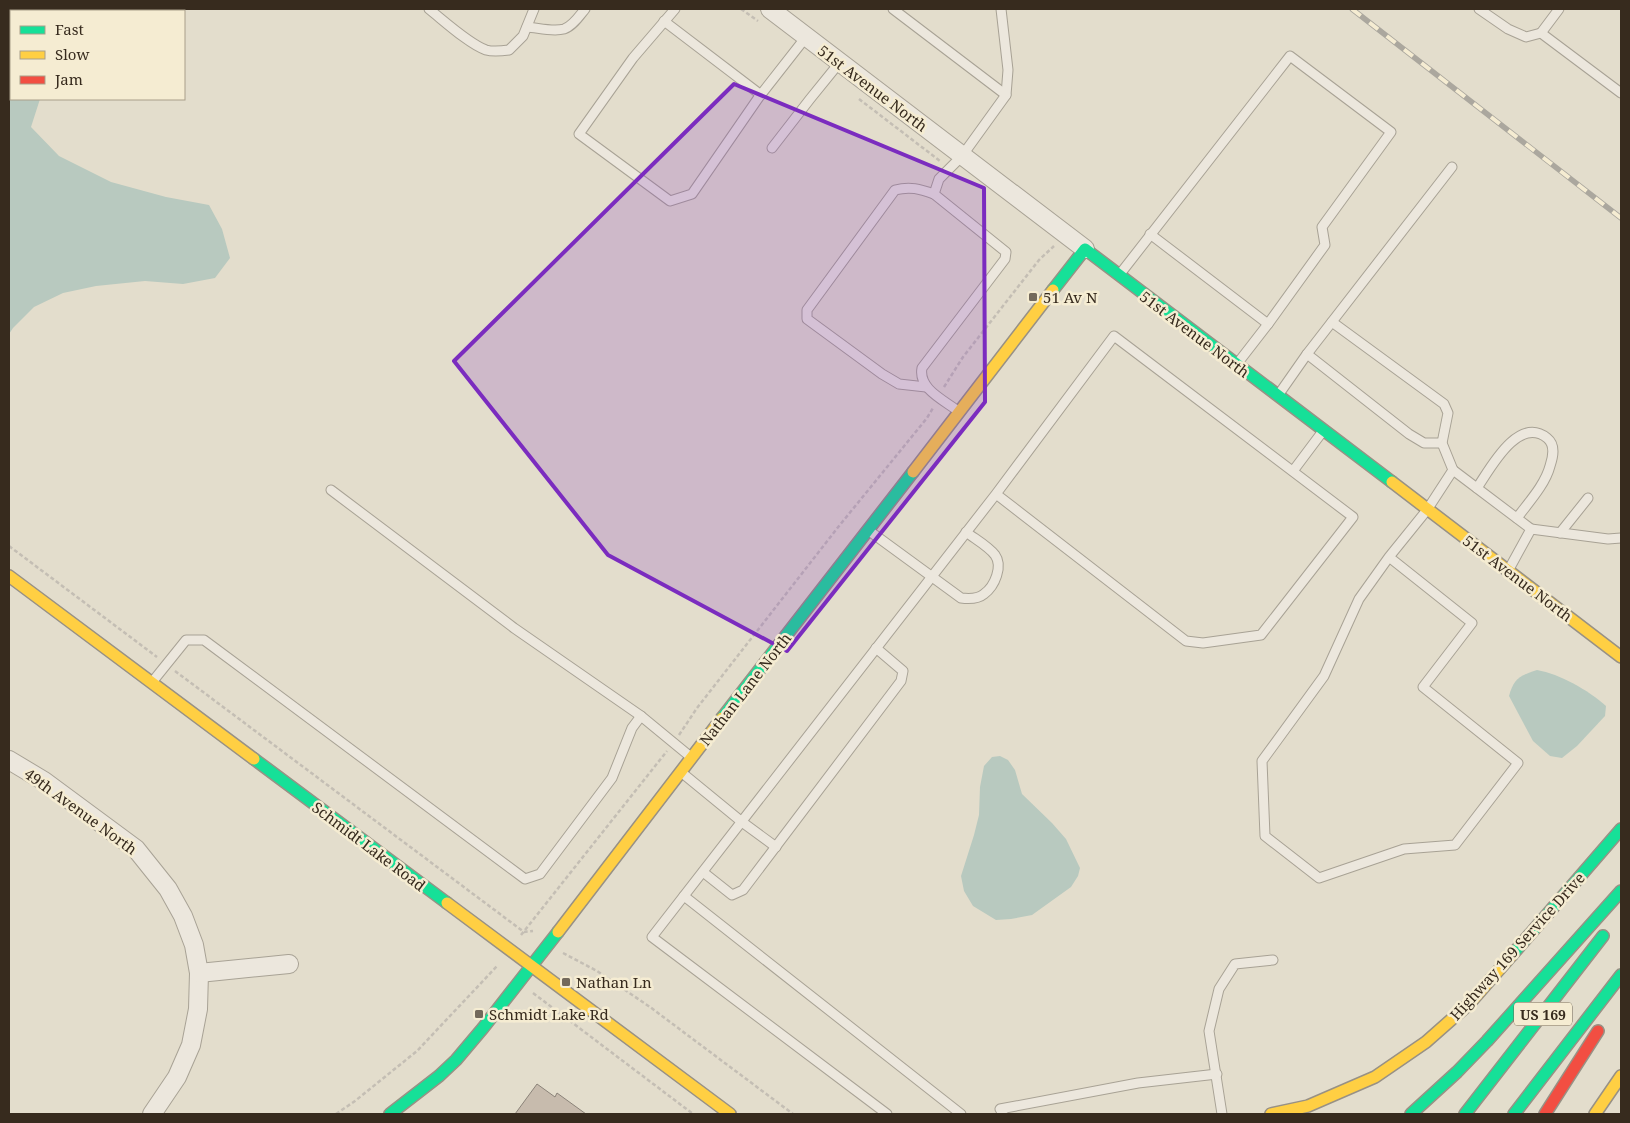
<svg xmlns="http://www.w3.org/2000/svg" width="1630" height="1123" font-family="'Noto Serif',serif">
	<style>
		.water { fill: #b8c9bf }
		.building { fill: #c7bbad; stroke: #8b8379 }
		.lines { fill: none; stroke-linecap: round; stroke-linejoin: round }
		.lane-casing { stroke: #a8a295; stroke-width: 11 }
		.street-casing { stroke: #a8a295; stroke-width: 20 }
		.fast-casing { stroke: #989185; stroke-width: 14 }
		.slow-casing { stroke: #989185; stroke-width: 14 }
		.jam-casing { stroke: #989185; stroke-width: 14 }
		.path { stroke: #c4beb4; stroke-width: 2.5; stroke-dasharray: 4 2.5; stroke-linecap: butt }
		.lane { stroke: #ece7dd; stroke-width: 9 }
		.street { stroke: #ece7dd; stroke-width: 18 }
		.fast { stroke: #16e098; stroke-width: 11 }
		.slow { stroke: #ffcf43; stroke-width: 11 }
		.jam { stroke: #f24e42; stroke-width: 11 }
		.rail-casing { stroke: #aba79e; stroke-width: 5.5 }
		.rail { stroke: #f5ecd2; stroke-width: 4; stroke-dasharray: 11; stroke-linecap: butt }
		.marked { fill: #7b2cbf; fill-opacity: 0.2; stroke: #7b2cbf; stroke-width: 4; stroke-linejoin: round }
		.poi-dot { fill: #73695b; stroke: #f5ecd2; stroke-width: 2 }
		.labels { text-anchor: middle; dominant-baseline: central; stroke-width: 5; stroke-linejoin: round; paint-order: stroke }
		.shield { fill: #f5ecd2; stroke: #706554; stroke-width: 1 }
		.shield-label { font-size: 14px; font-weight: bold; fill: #372b1e }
		.street-label { font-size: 15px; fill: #372b1e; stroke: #f5ecd2 }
		.poi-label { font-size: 15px; fill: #372b1e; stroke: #f5ecd2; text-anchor: start }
	</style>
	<rect width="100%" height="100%" fill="#e3ddcc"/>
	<g class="water">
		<path d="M9 9H166V11H11V99H40L31 127 59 156 111 182 166 197 209 205 222 229 230 258 215 278 183 284 145 281 96 286 63 293 34 307 13 328 9 334Z"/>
		<path d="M1537 670C1560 674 1588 690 1606 706L1605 716 1577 746 1562 758 1550 756 1533 741 1509 696C1514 678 1519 676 1537 670Z"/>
		<path d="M1000 756 1008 760 1015 770 1022 794 1052 823 1066 839 1080 868 1078 876 1071 887 1032 915 1011 919 996 920 973 906 964 891 961 876 974 835 979 815 980 787 984 766 992 757Z"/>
	</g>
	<path class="building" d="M537 1084 555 1097 557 1093 586 1114H515Z"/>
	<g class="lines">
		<defs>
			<g id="lane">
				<path d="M429 9C443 20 469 44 486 50 493 52 502 51 509 50L523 36 534 9"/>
				<path d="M675 9 633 58 579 134 670 201 692 194 759 97 806 37"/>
				<path d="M893 9 1006 95"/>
				<path d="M1479 9 1508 29 1526 37 1541 33"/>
				<path d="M1559 9 1541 33 1621 93"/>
				<path d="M664 21 761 95"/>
				<path d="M527 27C539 28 553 32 564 29 573 26 580 15 585 9"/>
				<path d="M772 148 810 99 840 62"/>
				<path d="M1150 234 1268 324"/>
				<path d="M1120 274 1290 56 1391 132 1322 227 1325 245 1268 324 1237 364"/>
				<path d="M1332 322 1444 404 1448 413 1442 443 1453 470 1427 510 1389 557 1359 599 1324 676 1262 761 1265 836 1319 878 1404 849 1455 845 1518 763 1423 687 1472 623 1389 557"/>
				<path d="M1307 354 1409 434 1424 443H1442"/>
				<path d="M926 387 899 384 882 374 807 319V310L895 190C910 186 920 189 934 194"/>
				<path d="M1279 394 1307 354 1452 167"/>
				<path d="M958 411C944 400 918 389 922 368L1005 259 1006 252 934 194 939 179 962 156 1006 95 1008 70 1001 9"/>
				<path d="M1453 470 1531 529"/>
				<path d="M1293 471 1323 431"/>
				<path d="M1477 488C1490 469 1518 415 1547 438 1556 445 1553 457 1550 466 1545 485 1528 503 1517 518"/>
				<path d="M331 490 514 628 641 716 692 758"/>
				<path d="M868 530 961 598C969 599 978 599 984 594 995 586 1003 566 995 555 988 546 975 539 966 532"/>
				<path d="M1560 533 1588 498"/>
				<path d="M1508 571 1531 529 1608 539 1621 538"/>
				<path d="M153 681 186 640H204L525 879 540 874 612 778 632 728 641 716"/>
				<path d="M681 772 742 822 776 847"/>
				<path d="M703 872 732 895 743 890 901 681 903 671 876 648"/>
				<path d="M684 896 961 1114"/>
				<path d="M887 1114 652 937 996 494 1114 336 1353 517 1261 635 1203 643 1186 641 996 494"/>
				<path d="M1003 1114 1000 1109 1138 1083 1217 1074"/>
				<path d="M1222 1114 1209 1031 1219 989 1235 964 1273 960"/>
			</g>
			<g id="street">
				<path d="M770 9 1085 249"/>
				<path d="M9 760 44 781 136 849 168 889 183 916 194 945 199 973 198 1009 191 1045 177 1077 152 1114"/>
				<path d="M199 973 289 964"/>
			</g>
			<g id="fast">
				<path d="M1053 290 1085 249 1392 482"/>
				<path d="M722 718 913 472"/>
				<path d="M254 759 447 903"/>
				<path d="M1512 955 1621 829"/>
				<path d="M390 1114 439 1076 456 1060 483 1028 558 932"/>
				<path d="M1411 1114 1457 1072 1487 1041 1621 891"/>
				<path d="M1465 1114 1603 936"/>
				<path d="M1514 1114 1621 975"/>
			</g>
			<g id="slow">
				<path d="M913 472 1053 290"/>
				<path d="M1392 482 1621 657"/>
				<path d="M9 576 254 759"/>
				<path d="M447 903 730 1114"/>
				<path d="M558 932 722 718"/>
				<path d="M1271 1114 1308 1106 1375 1077 1426 1042 1469 1004 1512 955"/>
				<path d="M1595 1114 1621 1076"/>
			</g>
			<path id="jam" d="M1545 1114 1598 1031"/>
		</defs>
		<use href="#lane" class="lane-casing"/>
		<use href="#street" class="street-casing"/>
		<use href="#fast" class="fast-casing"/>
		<use href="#slow" class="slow-casing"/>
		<use href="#jam" class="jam-casing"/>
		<g class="path">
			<path d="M741 9 758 21"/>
			<path d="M859 99 940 161"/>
			<path d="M944 387 963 357 1039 260 1054 246"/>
			<path d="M9 546 157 657"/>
			<path d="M175 671 524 932 533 931"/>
			<path d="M679 735 697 708 839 526 927 418 933 408"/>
			<path d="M521 935 667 751"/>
			<path d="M563 953 597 971 650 1007 793 1114"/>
			<path d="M533 993 693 1114"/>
			<path d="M336 1114 355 1101 417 1051 498 965"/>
		</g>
		<use href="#lane" class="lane"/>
		<use href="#street" class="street"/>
		<use href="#fast" class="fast"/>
		<use href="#slow" class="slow"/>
		<use href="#jam" class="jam"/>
		<defs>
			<path id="rail" d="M1352 9 1621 218"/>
		</defs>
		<use href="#rail" class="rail-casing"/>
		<use href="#rail" class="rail"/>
	</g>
	<path class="marked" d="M734 84 984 188 985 402 787 651 608 555 454 361Z"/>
	<g class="poi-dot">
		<rect x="1028" y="292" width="10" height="10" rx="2.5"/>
		<rect x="561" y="977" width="10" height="10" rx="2.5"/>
		<rect x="474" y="1009" width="10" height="10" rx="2.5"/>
	</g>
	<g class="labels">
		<rect class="shield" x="1514" y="1002.5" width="58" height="23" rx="4"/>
		<g class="shield-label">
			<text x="1543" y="1014">US 169</text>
		</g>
		<g class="street-label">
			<text transform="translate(873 88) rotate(37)">51st Avenue North</text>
			<text transform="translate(1195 334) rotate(37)">51st Avenue North</text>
			<text transform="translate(1518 578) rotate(37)">51st Avenue North</text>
			<text transform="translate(745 689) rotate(-52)">Nathan Lane North</text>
			<text transform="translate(81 811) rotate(36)">49th Avenue North</text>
			<text transform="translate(369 846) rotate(37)">Schmidt Lake Road</text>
			<text transform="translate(1517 946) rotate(-48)">Highway 169 Service Drive</text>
		</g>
		<g class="poi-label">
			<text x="1043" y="297">51 Av N</text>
			<text x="576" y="982">Nathan Ln</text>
			<text x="489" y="1014">Schmidt Lake Rd</text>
		</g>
	</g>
	<rect width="1630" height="1123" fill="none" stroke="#372b1e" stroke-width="20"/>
	<rect x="10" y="10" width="175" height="90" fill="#f5ecd2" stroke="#a99f8a"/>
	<rect x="20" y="26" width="25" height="8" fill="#16e098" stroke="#a99f8a"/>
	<text x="55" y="35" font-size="15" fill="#372b1e">Fast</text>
	<rect x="20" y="51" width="25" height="8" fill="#ffcf43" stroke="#a99f8a"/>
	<text x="55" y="60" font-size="15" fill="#372b1e">Slow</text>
	<rect x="20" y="76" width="25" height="8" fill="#f24e42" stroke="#a99f8a"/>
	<text x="55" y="85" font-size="15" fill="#372b1e">Jam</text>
</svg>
